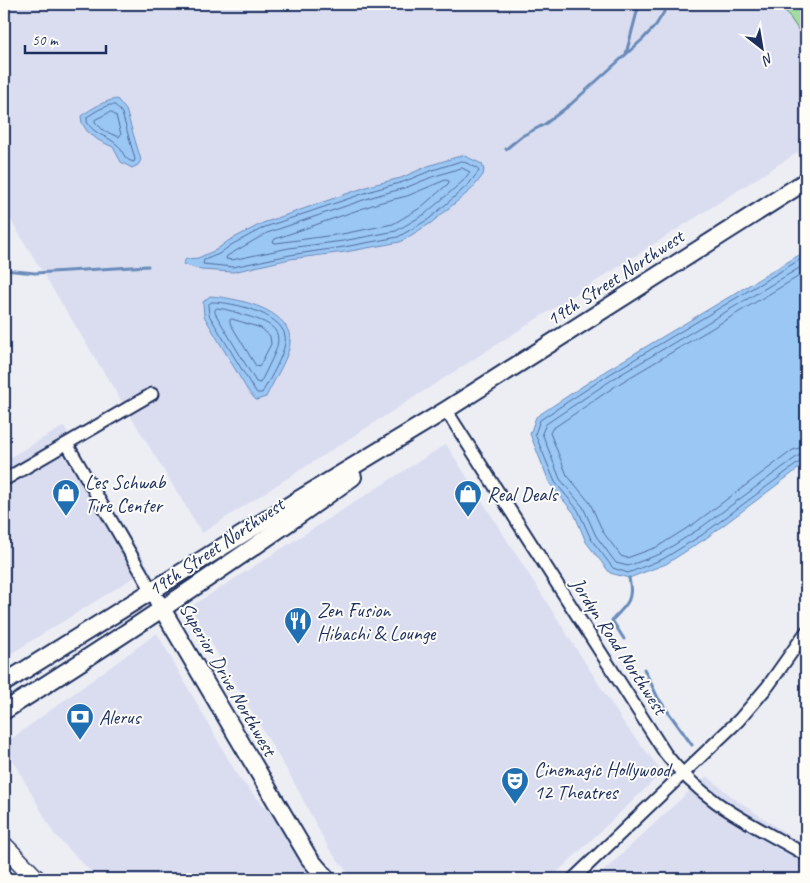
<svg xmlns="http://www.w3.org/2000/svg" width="810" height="883" font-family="Caveat,sans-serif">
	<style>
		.built { fill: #daddf0 }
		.green { fill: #a3dca1; stroke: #5f8680 }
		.water { fill: #9bc7f5; stroke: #688ab9 }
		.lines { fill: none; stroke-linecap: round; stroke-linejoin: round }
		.shore { stroke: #4e6c9a; stroke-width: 1 }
		.stream { stroke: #688ab9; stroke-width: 3 }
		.street-casing { stroke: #1b2f5e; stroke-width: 15 }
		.secondary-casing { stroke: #1b2f5e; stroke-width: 20 }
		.primary-casing { stroke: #1b2f5e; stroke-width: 21 }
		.street { stroke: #fdfcf7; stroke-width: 11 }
		.secondary { stroke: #fdfcf7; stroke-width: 16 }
		.primary { stroke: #fdfcf7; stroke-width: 18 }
		.labels { text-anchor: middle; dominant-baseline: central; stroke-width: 4; stroke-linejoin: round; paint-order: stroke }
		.street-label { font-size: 20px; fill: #1b2f5e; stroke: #fdfcf7 }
		.poi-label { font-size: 20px; fill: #1b2f5e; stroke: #fdfcf7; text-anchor: start }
	</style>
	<rect width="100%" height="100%" fill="#edeef4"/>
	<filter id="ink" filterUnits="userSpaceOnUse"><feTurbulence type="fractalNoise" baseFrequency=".02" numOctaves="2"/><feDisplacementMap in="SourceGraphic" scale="10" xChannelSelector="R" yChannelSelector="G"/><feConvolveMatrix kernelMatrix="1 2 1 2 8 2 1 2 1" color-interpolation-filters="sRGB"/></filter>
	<g filter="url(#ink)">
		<g class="built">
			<path d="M4 4H806V147L202 533 4 209Z"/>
			<path d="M64 426 149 568 4 658V461Z"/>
			<path d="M446 444 625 725 663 772 550 879H353L329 849 292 779 190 607Z"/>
			<path d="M157 633 239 778 276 819 317 879H98L54 834 4 744Z"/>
			<path d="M707 776 731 796 806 847V879H595L686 794Z"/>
		</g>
		<path class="green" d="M781 4H806V40L803 37Z"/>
		<g class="water">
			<path d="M117 99 126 110 141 160 138 165 132 168 121 162 113 147 98 140 87 131 82 123 81 116C93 108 103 101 117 99Z"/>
			<path d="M463 155 482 164 484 170 483 175 472 189 431 223 400 242 345 252 290 259 233 272 201 270 183 264 186 259 198 258 216 250 228 241 263 223 372 185 401 178 428 166Z"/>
			<path d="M806 251V463L705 539 666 564 629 578 610 573 586 542 574 513 550 484 530 434 536 417 607 370Z"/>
			<path d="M210 296C237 298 299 310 289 349 286 361 272 384 266 397L256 400 248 391 204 316 203 302Z"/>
		</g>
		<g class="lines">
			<g class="shore">
				<path d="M110 105H115L122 113 135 159 134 162C122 160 124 149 115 143 104 134 96 136 87 122V117L98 110Z"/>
				<path d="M111 112 116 116 121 134 119 137 104 131 95 122V120Z"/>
				<path d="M462 161 477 168 479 171 468 185 429 219 398 237 344 247 290 255 233 267 203 264 204 260 219 254 231 245 265 227 374 190 403 182 430 171Z"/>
				<path d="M462 168 470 172 463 181 425 214 396 231 343 241 289 248 232 260 226 259 227 256 267 233 375 196 405 188 432 177Z"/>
				<path d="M446 180 449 181 448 184 420 208 393 224 342 234 276 243 273 242 275 239 378 203 407 196Z"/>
				<path d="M806 256 610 374 540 420 535 434 555 482 578 510 591 539 613 568 628 573 663 559 702 535 801 461 806 460"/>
				<path d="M806 264 613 379 546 424 542 433 560 479 583 507 596 536 616 563 628 566 660 554 699 529 798 456 806 453"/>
				<path d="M806 272 617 385 552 429 550 433 567 475 590 503 603 532 621 556 627 558 657 547 695 523 793 450 806 446"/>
				<path d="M212 302C232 302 281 313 285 336 288 349 269 381 262 393H257L253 388 209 315 208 305Z"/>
				<path d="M217 308C228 309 237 313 247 316 274 324 286 331 272 359 268 367 264 376 260 383L256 382 215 313V310Z"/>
				<path d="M232 319 261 328 270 336 271 344 259 367 256 366 230 323V320Z"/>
			</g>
			<g class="stream">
				<path d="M626 54 639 4"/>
				<path d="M506 149 522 136 545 124 571 104 643 39 656 25 669 4"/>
				<path d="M4 270 35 273 148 266"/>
				<path d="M624 639 612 620C627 605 634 600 629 578"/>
				<path d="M644 669 658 698 692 745"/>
			</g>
			<defs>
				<g id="street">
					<path d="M446 410 665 753C705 805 751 823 806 855"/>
					<path d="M67 444 152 591"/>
					<path d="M4 480 152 394"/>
					<path d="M573 879 739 720 768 686 806 632"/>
				</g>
				<g id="secondary">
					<path d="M158 602 309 858 327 879"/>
					<path d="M4 683 296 501 446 410 806 181"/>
					<path d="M4 711C123 636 239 559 353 477"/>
				</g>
				<path id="primary" d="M4 846 36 879"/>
			</defs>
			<use href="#street" class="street-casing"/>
			<use href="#secondary" class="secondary-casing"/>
			<use href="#primary" class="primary-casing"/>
			<use href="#street" class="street"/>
			<use href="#secondary" class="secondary"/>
			<use href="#primary" class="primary"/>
		</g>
	</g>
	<defs>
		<symbol id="shop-pin" viewBox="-11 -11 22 30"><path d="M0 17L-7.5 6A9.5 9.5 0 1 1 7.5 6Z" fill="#1f6fb2" stroke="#fdfcf7"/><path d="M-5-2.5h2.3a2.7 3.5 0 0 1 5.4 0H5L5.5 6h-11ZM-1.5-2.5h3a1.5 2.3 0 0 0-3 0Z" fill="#fff"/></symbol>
		<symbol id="restaurant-pin" viewBox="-11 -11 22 30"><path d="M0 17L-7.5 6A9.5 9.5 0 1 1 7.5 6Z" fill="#1f6fb2" stroke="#fdfcf7"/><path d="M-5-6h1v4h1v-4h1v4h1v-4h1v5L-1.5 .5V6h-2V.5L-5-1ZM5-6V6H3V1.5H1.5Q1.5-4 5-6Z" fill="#fff"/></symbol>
		<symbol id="bank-pin" viewBox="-11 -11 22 30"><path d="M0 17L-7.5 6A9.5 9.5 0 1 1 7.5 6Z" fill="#1f6fb2" stroke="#fdfcf7"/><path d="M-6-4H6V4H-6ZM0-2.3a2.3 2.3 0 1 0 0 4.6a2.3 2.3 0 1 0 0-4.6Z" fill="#fff"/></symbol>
		<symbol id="theatre-pin" viewBox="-11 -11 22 30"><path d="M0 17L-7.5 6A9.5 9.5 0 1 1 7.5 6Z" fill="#1f6fb2" stroke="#fdfcf7"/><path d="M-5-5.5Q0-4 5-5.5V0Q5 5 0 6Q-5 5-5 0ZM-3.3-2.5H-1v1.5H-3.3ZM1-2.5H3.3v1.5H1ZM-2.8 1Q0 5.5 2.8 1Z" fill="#fff"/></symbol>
	</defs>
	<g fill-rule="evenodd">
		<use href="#shop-pin" x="50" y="477" width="32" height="43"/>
		<use href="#shop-pin" x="452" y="478" width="32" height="43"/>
		<use href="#restaurant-pin" x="282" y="605" width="32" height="43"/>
		<use href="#bank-pin" x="64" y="701" width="32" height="43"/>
		<use href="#theatre-pin" x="499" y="765" width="32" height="43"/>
	</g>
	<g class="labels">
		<g class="street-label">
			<text transform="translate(615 278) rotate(-33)">19th Street Northwest</text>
			<text transform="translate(216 547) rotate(-34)">19th Street Northwest</text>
			<text transform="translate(619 646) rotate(57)">Jordyn Road Northwest</text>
			<text transform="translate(228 679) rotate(60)">Superior Drive Northwest</text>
		</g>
		<g class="poi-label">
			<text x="85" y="482">Les Schwab<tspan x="85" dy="23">Tire Center</tspan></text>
			<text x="487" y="494">Real Deals</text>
			<text x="317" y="610">Zen Fusion<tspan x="317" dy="23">Hibachi &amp; Lounge</tspan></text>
			<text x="99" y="717">Alerus</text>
			<text x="534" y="769">Cinemagic Hollywood<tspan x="534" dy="23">12 Theatres</tspan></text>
		</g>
	</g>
	<rect width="810" height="883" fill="none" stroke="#fdfcf7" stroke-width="20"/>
	<rect x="10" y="10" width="790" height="863" fill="none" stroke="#1b2f5e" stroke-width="2" filter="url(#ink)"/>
	<g transform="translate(762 48) rotate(149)" stroke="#fdfcf7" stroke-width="4" paint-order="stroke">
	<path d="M0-4L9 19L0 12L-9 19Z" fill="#1b2f5e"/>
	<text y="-8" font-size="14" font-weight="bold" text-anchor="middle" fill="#1b2f5e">N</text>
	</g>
	<path d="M25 45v8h81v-8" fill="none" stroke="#1b2f5e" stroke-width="2.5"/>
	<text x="32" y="45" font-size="15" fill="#1b2f5e" stroke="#fdfcf7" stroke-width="4" paint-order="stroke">50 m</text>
</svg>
